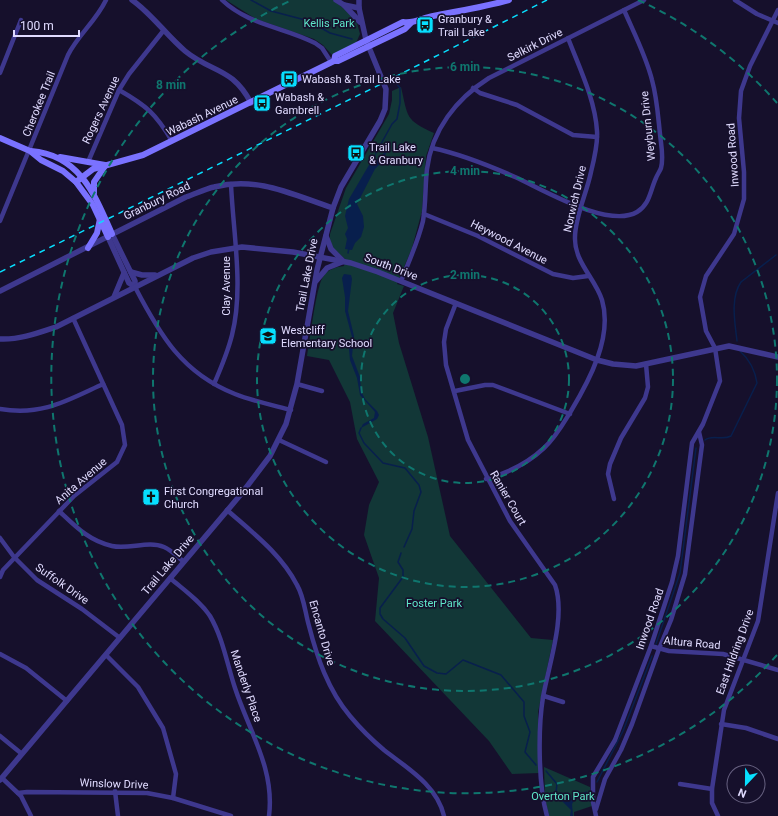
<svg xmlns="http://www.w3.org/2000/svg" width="778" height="816" font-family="Roboto,sans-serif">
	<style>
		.green { fill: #123737 }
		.water { fill: #081f4d }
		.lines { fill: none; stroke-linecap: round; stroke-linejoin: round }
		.stream { stroke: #081f4d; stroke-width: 1.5 }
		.minor { stroke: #3e388e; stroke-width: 4.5 }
		.tertiary { stroke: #3e388e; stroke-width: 5.5 }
		.secondary { stroke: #7a72ff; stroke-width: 6 }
		.rail { stroke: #07dfff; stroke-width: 1.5; stroke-dasharray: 6 5; stroke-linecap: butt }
		.ring { fill: none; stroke: #0f766e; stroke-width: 2; stroke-dasharray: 7 5 }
		.labels { text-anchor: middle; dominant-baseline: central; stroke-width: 3.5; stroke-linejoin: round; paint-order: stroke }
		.poi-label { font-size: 11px; fill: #e0dbff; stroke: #16102c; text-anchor: start }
		.park-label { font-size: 11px; fill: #5fe7c9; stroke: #16102c }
		.street-label { font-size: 11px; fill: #e0dbff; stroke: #16102c }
		.centre { fill: #0f766e; stroke: #16102c; stroke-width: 2 }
		.ring-label { font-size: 12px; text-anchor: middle; font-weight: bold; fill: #0f766e; stroke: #16102c; stroke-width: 3.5; stroke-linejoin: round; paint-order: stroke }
	</style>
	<rect width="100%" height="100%" fill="#16102c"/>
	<g class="green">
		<path d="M226 0H333L351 14 357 23 360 34 356 43 332 55 323 45 314 39 256 19Z"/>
		<path d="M401 87C408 117 405 120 434 133L426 156 422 211 412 248 397 284 404 286 393 313 399 343 428 437 450 536 531 638 553 640 538 712 539 773 512 774 489 741 375 621 379 578 364 535 369 505 379 482 357 439 350 402 329 360 307 356C310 340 316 287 323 277 328 269 336 267 344 266L345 259 333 248 330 240V234L346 188 389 114 392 100V91Z"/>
		<path d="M544 767 590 787 592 806 574 812V816H549L545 798Z"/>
	</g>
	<g class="water">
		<path d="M388 148 383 161 375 169 357 204 363 216 364 227 361 237 355 243 352 250 345 249 347 239 345 234 348 228 345 216 349 199 369 165 371 164 376 152 375 161 379 159Z"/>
		<path d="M344 274 351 275 352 279 348 311 354 336 352 356 360 377 361 391 365 399 377 411 379 415 377 419 361 428 363 424 374 418 375 412 360 395 357 378 350 360 349 349 352 337 345 311V297L342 278Z"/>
		<path d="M563 797 568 802 572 797 575 799 572 804 573 816H570L571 810 560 799Z"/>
	</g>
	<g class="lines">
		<g class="stream">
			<path d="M251 0 271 11 309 21 330 33 352 39"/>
			<path d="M376 153 392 124 397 119 400 103V88L389 74"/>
			<path d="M348 253 349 248"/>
			<path d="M737 341C735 323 730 298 741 282L776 255"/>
			<path d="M361 428 359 433 364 443 383 463 405 468 419 485 421 492 414 511 412 529 404 547"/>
			<path d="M705 440C713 434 722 441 731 436L757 383C755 370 750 360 740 351"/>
			<path d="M401 553 398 562 403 570V577L380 608V614L383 619 405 638 424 666 437 673 446 674 463 660 501 675 524 702V716L530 732 525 752 536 765"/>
			<path d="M656 644 680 573 696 448"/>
			<path d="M546 771 557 784 556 792 562 799"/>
			<path d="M597 782 623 731 652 656"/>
			<path d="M574 800 586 792"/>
		</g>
		<g class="minor">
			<path d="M222 0C248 25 284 27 315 43L322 48 331 62"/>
			<path d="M735 0 757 14 778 23"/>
			<path d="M0 73 21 20"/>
			<path d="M473 88 480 93 517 105 573 135 597 137"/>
			<path d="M119 90C147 106 156 114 172 141"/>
			<path d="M432 148C461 154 488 165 515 177 542 189 608 229 637 212 650 204 650 191 656 178 657 175 660 171 661 168 664 157 661 145 660 134 658 116 657 98 652 80 646 56 634 33 624 10"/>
			<path d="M88 162 119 90 129 74 164 30"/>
			<path d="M424 214 478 236 553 274 573 278 588 276"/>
			<path d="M0 221 68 55C78 35 96 21 106 0"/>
			<path d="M401 281C409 261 418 242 423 221 426 203 425 186 427 169 432 130 456 99 489 78L644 0"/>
			<path d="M135 287C160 335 182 373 235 394 253 401 272 405 291 410"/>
			<path d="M456 303 446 329 444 342 446 365 468 440 510 521 555 585C566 616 549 664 543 697 538 728 538 785 547 816"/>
			<path d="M214 384C221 368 228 351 232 335 244 288 233 232 231 184"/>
			<path d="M297 384 322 391"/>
			<path d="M455 391 485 385H493L570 414"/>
			<path d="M0 409C42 416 66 401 103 384"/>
			<path d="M279 440 326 462"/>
			<path d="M486 479C508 473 528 463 544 448 556 437 563 424 571 411 589 381 613 337 602 300 595 278 574 262 575 237 575 217 587 192 591 172 594 160 598 144 597 131 595 99 579 67 568 38"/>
			<path d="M614 499 608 474 610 464 621 438 645 398 648 387 646 364"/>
			<path d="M227 510C253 533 281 554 297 585 304 597 305 612 309 626 317 657 328 690 350 716 360 728 372 740 384 750 407 768 437 785 444 816"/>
			<path d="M59 511C75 526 89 541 112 546 129 550 148 540 164 547 171 550 177 556 184 562"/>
			<path d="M0 538 14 557 37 580 82 609 120 638"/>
			<path d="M0 577 3 570 74 496 117 462 125 445 122 425 73 318"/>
			<path d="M170 578C184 590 200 601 210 616 223 638 227 664 235 688 249 731 275 769 269 816"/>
			<path d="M651 646 669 651 723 654 778 670"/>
			<path d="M0 654 26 668 67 701"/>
			<path d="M106 655 138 687 163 728 176 774 173 798"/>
			<path d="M544 696 563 702"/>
			<path d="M721 724 746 728 778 739"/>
			<path d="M0 736 22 754"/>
			<path d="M2 778 21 796 31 816"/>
			<path d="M680 784 712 789"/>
			<path d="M115 791 118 816"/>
			<path d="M18 793 27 792 147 793 173 798 231 816"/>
			<path d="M596 809 605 779 621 750 632 724 659 649 671 620 685 574 702 445 699 432"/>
			<path d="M596 816 593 802V777L615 740 651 646 672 582 678 556 692 443 703 424 720 381 715 348 706 331 700 297 706 276 734 234 744 199V172L739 118 741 91 750 66 778 10"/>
			<path d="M718 816 712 803V789L724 710 758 621 778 493"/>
		</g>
		<g class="tertiary">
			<path d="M132 0C152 14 166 35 185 51 212 73 232 67 251 103"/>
			<path d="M336 0 344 5 359 8"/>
			<path d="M344 5 360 22"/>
			<path d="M112 234 135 281V287"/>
			<path d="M326 236 331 249 343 261"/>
			<path d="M108 237 129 283 135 287"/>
			<path d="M131 272 142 275H155"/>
			<path d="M316 281 327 268 342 262"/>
			<path d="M0 291 186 197C195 194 205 189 214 187 258 176 293 195 333 208"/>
			<path d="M114 297 124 273"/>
			<path d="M0 339C19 340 38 333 56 327L193 258 211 252 242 247 293 252 351 263 378 272 597 360 613 364 636 366 729 346 778 357"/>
			<path d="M0 780 242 493 270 456 286 424 297 384 317 270 333 208 341 187 380 121 385 109 386 89 366 40 359 8V0"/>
		</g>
		<g class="secondary">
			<path d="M334 61 335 56 403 22C414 24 422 18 433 16 458 11 484 7 509 0"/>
			<path d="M0 138 30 151 41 160 63 171 76 182 93 205 108 237"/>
			<path d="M31 151C80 155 95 195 112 234"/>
			<path d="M60 157 105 165"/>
			<path d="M76 182 93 169 143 155 334 61H338L405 29 411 23"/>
			<path d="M94 193V182L105 166"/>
			<path d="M88 248 97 233 100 219"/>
		</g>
		<path class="rail" d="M0 272 371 89 547 0"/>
	</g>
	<g class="ring">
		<circle cx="465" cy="379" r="104"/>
		<circle cx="465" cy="379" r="208"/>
		<circle cx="465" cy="379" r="312"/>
		<path d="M777 655A416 416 0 1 1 292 0M638 0A416 416 0 0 1 777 103"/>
	</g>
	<defs>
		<symbol id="bus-square" viewBox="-11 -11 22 22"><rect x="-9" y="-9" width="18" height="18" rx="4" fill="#07dfff" stroke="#16102c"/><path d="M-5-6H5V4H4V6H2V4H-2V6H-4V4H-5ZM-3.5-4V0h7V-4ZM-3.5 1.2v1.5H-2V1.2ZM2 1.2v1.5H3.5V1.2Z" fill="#111"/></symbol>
		<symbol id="school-square" viewBox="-11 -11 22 22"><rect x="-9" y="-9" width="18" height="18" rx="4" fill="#07dfff" stroke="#16102c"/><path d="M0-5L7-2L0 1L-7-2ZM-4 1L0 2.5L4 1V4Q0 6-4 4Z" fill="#111"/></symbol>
		<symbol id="church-square" viewBox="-11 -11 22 22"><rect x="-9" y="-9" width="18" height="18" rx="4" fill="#07dfff" stroke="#16102c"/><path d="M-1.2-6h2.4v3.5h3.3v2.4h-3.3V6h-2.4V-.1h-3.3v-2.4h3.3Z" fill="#111"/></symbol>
	</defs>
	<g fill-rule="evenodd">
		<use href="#bus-square" x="415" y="15" width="20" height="20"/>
		<use href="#bus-square" x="279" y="69" width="20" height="20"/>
		<use href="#bus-square" x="252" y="93" width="20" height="20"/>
		<use href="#bus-square" x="346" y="143" width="20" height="20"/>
		<use href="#school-square" x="258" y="326" width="20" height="20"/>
		<use href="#church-square" x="141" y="487" width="20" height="20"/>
	</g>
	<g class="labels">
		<g class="poi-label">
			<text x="438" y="19">Granbury &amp;<tspan x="438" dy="13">Trail Lake</tspan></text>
			<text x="302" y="79">Wabash &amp; Trail Lake</text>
			<text x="275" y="97">Wabash &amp;<tspan x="275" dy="13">Gambrell</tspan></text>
			<text x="369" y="147">Trail Lake<tspan x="369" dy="13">&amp; Granbury</tspan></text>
			<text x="281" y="330">Westcliff<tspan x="281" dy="13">Elementary School</tspan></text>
			<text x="164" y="491">First Congregational<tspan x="164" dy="13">Church</tspan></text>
		</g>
		<g class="park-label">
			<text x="329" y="23">Kellis Park</text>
			<text x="434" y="603">Foster Park</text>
			<text x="563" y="796">Overton Park</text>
		</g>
		<g class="street-label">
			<text transform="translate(535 45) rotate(-27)">Selkirk Drive</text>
			<text transform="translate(39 104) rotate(-68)">Cherokee Trail</text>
			<text transform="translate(101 110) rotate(-65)">Rogers Avenue</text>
			<text transform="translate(202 116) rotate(-26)">Wabash Avenue</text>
			<text transform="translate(648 126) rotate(-96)">Weyburn Drive</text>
			<text transform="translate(733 155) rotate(-94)">Inwood Road</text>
			<text transform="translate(575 199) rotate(-77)">Norwich Drive</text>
			<text transform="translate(157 201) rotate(-26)">Granbury Road</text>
			<text transform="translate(509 242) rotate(27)">Heywood Avenue</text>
			<text transform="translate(391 267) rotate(21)">South Drive</text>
			<text transform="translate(307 275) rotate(-79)">Trail Lake Drive</text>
			<text transform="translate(226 286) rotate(-90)">Clay Avenue</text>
			<text transform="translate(81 481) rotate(-41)">Anita Avenue</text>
			<text transform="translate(508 498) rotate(60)">Ranier Court</text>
			<text transform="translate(168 565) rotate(-50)">Trail Lake Drive</text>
			<text transform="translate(62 584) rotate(35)">Suffolk Drive</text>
			<text transform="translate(650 619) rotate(-71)">Inwood Road</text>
			<text transform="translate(322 633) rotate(74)">Encanto Drive</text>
			<text transform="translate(692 643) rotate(5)">Altura Road</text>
			<text transform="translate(735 652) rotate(-70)">East Hildring Drive</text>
			<text transform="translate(246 686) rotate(71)">Manderly Place</text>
			<text transform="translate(114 784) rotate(2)">Winslow Drive</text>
		</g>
	</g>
	<circle cx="465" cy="379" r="6" class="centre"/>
	<g class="ring-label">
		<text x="465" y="71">6 min</text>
		<text x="171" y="89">8 min</text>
		<text x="465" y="175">4 min</text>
		<text x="465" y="279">2 min</text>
	</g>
	<g transform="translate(746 784) rotate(202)"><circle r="19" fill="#16102c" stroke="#676180"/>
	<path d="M0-3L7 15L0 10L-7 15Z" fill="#07dfff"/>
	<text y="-6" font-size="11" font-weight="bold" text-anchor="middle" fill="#e0dbff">N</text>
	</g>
	<path d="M14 30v6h65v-6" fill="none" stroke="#e0dbff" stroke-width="2"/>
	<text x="20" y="30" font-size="12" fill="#e0dbff" stroke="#16102c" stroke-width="3" paint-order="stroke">100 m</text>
</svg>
